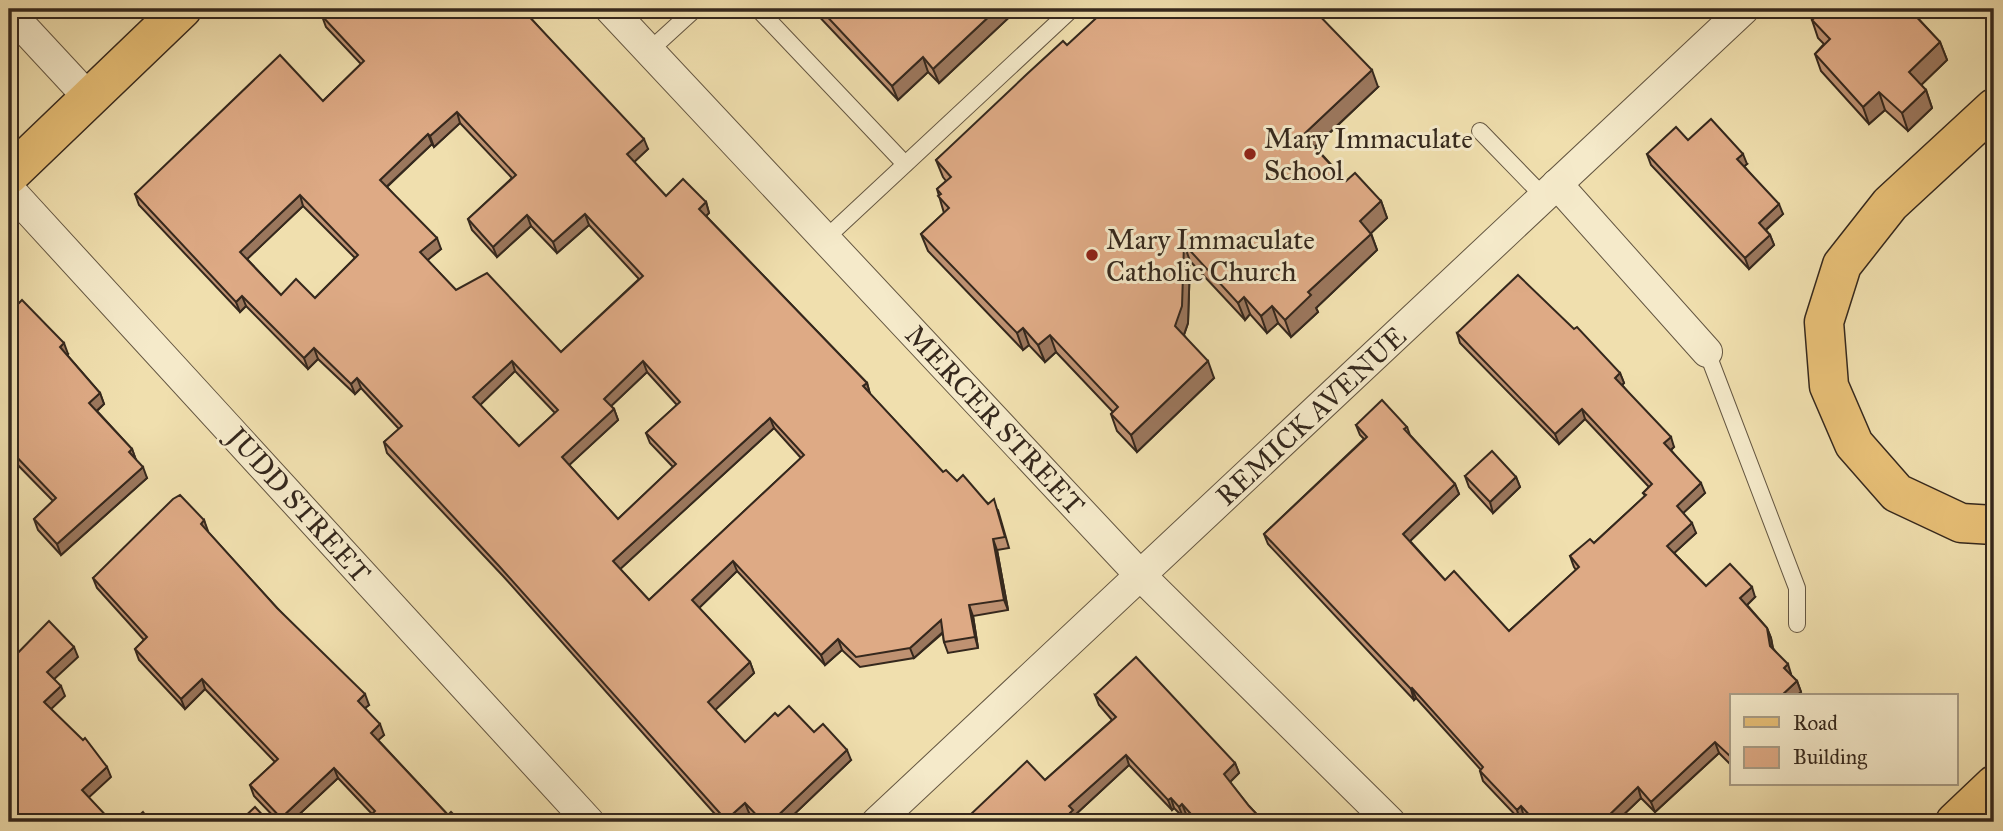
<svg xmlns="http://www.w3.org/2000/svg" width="2003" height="831" font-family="'IM FELL Great Primer',serif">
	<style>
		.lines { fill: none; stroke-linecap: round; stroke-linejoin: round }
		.service-casing { stroke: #645641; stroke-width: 18 }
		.minor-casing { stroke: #645641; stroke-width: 32 }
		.primary-casing { stroke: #35281d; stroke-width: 41 }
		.motorway-casing { stroke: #35281d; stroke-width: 41 }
		.service { stroke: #f5eaca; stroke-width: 16 }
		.minor { stroke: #f5eaca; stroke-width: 30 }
		.primary { stroke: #e8c077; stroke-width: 38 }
		.motorway { stroke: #e8c077; stroke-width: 38 }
		.wall { fill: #bf9272; stroke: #35281d; stroke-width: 2; fill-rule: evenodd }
		.shaded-wall { fill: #9b775d; stroke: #35281d; stroke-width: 2 }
		.building { fill: #deaa85; stroke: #35281d; stroke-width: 2; fill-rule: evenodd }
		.poi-dot { fill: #8f2418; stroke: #f5eaca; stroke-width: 2.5 }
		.labels { text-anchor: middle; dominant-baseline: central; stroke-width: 6; stroke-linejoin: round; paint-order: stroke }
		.poi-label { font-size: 28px; fill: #35281d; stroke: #f5eaca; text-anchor: start }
		.street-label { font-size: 28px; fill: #35281d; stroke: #f5eaca }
	</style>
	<rect width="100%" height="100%" fill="#f0dfae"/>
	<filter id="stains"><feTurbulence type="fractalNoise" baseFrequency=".00286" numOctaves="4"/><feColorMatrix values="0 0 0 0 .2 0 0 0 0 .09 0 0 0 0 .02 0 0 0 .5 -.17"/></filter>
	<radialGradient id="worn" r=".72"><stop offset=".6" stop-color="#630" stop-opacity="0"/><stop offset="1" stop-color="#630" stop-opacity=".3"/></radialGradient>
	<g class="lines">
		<defs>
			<g id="service">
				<path d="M758 9 905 164"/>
				<path d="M649 51 695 9"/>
				<path d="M1480 131 1544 197"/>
				<path d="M825 239 1072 9"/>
				<path d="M1707 352 1797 588V624"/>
			</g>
			<g id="minor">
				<path d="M610 9 1140 575 1390 822"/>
				<path d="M9 12 88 97"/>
				<path d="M1557 184 1707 352"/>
				<path d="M9 189 589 822"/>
				<path d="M877 822 1744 9"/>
			</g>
			<path id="primary" d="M9 175 182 9"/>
			<g id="motorway">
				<path d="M1994 108 1890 204 1842 265 1824 322 1829 386 1854 444 1897 493 1961 523 1994 525"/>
				<path d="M1955 822 1994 785"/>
			</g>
		</defs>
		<use href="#service" class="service-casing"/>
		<use href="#minor" class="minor-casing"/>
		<use href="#primary" class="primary-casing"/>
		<use href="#motorway" class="motorway-casing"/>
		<use href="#service" class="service"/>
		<use href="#minor" class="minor"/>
		<use href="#primary" class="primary"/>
		<use href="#motorway" class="motorway"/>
	</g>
	<g class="wall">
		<path d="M330 9H531L526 13 648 149 634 162 666 196 706 202 709 213 706 216 867 383 870 394 943 472 998 510 1009 548 997 550 1008 610 973 616 978 648 948 653 944 642 943 633 914 658 860 667 842 650 825 665 737 571 699 608 750 662 754 673 715 710 745 742 778 716 814 732 851 760 786 822H757L749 813 739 822H722L503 576 387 453 384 442 399 429 361 388 355 394 318 359 308 369 246 306 240 312 139 205 135 194 323 101 361 64 326 27 322 16ZM460 123 512 178 468 219 472 230 497 257 531 226 557 253 589 225 639 279 561 352 456 290 427 260 441 249 387 187 432 144 434 147ZM303 206 355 258 315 298 281 295 247 259ZM515 371 555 413 519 446 480 405ZM647 372 677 405 646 433 650 443 673 467 618 519 569 465 618 420 614 409 611 406ZM774 428 801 458 649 600 620 569Z"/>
		<path d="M812 9H1018L939 83 928 72 898 100Z"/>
		<path d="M1914 14 1940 42 1947 60 1921 85 1926 90 1932 108 1908 131 1885 110 1869 124 1821 71 1815 54 1824 44 1818 38 1812 20Z"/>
		<path d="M1067 45 1378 87 1315 147 1346 181 1381 201 1387 218 1371 233 1377 250 1316 308 1318 312 1291 337 1278 323 1267 333 1250 314 1245 320 1190 261 1188 323 1184 335 1214 378 1137 452 1117 431 1111 414 1113 412 1056 352 1045 362 1029 345 1023 350 928 251 921 234 944 213 937 189 946 181 943 177 936 160Z"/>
		<path d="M1688 140 1747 164 1744 166 1783 214 1766 230 1770 235 1774 245 1749 269 1651 165 1647 154Z"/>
		<path d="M9 313 68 354 67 355 100 393 104 404 97 411 132 449 136 460 147 478 61 555 38 530 34 519 53 501 9 456Z"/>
		<path d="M1457 333 1620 373 1624 383 1622 385 1674 447 1671 450 1705 493 1683 513 1696 533 1674 553 1706 586 1755 597 1747 605 1767 628 1771 638 1773 648 1791 674V675L1797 681 1801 692 1796 696H1732V766L1719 753 1655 812 1641 798 1616 822H1530L1524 817 1520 820 1483 781 1480 771 1481 770 1416 698 1414 700 1268 544 1264 534 1364 439 1360 435 1356 425 1407 427 1410 435 1455 484 1459 494 1410 541 1445 580 1509 631 1576 570 1574 567 1570 556 1594 543 1645 496 1643 493 1649 487 1585 419 1559 444 1460 343Z"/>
		<path d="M1465 476 1516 477 1520 487 1493 513 1469 487Z"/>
		<path d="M204 520 207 531 277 608 369 705 365 708 384 735 378 740 448 815 461 822 372 814 338 778 291 822H279L254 796 250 785 275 762 205 689 185 709 139 660 135 649 144 640 97 588 93 578Z"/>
		<path d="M1095 695 1235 763 1239 773 1230 782 1249 806 1264 822H1193L1186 814 1183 817 1174 808 1172 810 1129 765 1075 815 1077 820 1075 822H973L970 815 1045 780 1112 720 1099 705Z"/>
	</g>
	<g class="shaded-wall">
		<path d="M521 9H531L523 16Z"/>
		<path d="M997 9H1018L939 83 933 69Z"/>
		<path d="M1905 9H1919L1908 19Z"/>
		<path d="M1940 42 1947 60 1916 90 1909 72Z"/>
		<path d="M923 57 928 72 898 100 892 86Z"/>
		<path d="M1372 70 1378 87 1309 152 1303 135Z"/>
		<path d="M1926 90 1932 108 1908 131 1902 113Z"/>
		<path d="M1879 92 1885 110 1869 124 1863 107Z"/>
		<path d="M457 112 460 123 434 147 430 136Z"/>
		<path d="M428 134 432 144 383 190 380 180Z"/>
		<path d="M644 139 648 149 631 165 627 154Z"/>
		<path d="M1743 154 1747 164 1741 169 1737 159Z"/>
		<path d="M300 195 303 206 244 262 240 252Z"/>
		<path d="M1381 201 1387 218 1366 238 1360 221Z"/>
		<path d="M706 202 709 213 703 219 699 209Z"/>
		<path d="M1779 204 1783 214 1762 233 1759 223Z"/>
		<path d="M585 214 589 225 557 253 553 242Z"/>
		<path d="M527 215 531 226 497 257 493 247Z"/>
		<path d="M1371 234 1377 250 1316 308 1318 312 1291 337 1285 320 1308 292Z"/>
		<path d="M1770 235 1774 245 1749 269 1745 258Z"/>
		<path d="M437 238 441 249 424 263 420 252Z"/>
		<path d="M1184 244 1190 261 1188 323 1181 343 1175 326Z"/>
		<path d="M242 296 246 306 240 312 236 302Z"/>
		<path d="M1244 297 1250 314 1245 320 1238 303Z"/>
		<path d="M1272 306 1278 323 1267 333 1261 316Z"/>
		<path d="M1023 328 1029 345 1023 350 1017 333Z"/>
		<path d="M1050 335 1056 352 1045 362 1038 345Z"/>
		<path d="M64 343 68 354 64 358 60 347Z"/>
		<path d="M314 348 318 359 308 369 304 358Z"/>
		<path d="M512 361 515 371 477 408 473 397Z"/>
		<path d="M643 361 647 372 608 409 604 399Z"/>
		<path d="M1208 361 1214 378 1137 452 1131 435Z"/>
		<path d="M1620 373 1624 383 1619 388 1615 378Z"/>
		<path d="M357 378 361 388 355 394 351 384Z"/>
		<path d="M867 383 870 394 863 386Z"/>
		<path d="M100 393 104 404 93 414 89 403Z"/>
		<path d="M614 409 618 420 566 468 562 457Z"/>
		<path d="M1582 409 1585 419 1559 444 1555 434Z"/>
		<path d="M770 418 774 428 617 572 613 561Z"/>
		<path d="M1671 437 1674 447 1667 453 1664 443Z"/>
		<path d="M132 449 136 460 129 452Z"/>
		<path d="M143 467 147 478 61 555 57 544Z"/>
		<path d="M1516 477 1520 487 1493 513 1490 502Z"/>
		<path d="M1701 483 1705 493 1680 516 1677 506Z"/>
		<path d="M1455 484 1459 494 1407 544 1403 534Z"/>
		<path d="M204 520 208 531 205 534 201 524Z"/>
		<path d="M1692 523 1696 533 1671 556 1667 546Z"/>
		<path d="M993 539 997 550 1008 610 1004 600Z"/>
		<path d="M733 561 737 571 696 611 692 600Z"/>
		<path d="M1752 587 1755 597 1744 608 1740 598Z"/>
		<path d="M969 605 973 616 978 648 975 637Z"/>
		<path d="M941 620 944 631 914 658 910 648Z"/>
		<path d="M1767 628 1771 638 1774 656 1770 646Z"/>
		<path d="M838 639 842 650 825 665 821 655Z"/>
		<path d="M74 647 78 657 51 682 47 672Z"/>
		<path d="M750 662 754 673 712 713 708 702Z"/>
		<path d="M1788 664 1791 674 1787 678 1784 668Z"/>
		<path d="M202 679 205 689 185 709 181 699Z"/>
		<path d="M1797 681 1801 692 1796 696H1781Z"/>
		<path d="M61 686 65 696 48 712 44 702Z"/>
		<path d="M1412 688 1416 698 1414 700 1411 689Z"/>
		<path d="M365 694 369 705 361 711 358 701Z"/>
		<path d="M380 724 384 735 375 743 371 733Z"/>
		<path d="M1715 742 1719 753 1655 812 1651 802Z"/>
		<path d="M847 750 851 760 786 822H771Z"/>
		<path d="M1126 755 1129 765 1075 815 1077 820 1075 822H1061L1069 806Z"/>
		<path d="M1235 763 1239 773 1227 785 1224 774Z"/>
		<path d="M107 767 111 777 86 800 82 790Z"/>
		<path d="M334 768 338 778 291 822H282L281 818Z"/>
		<path d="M1638 787 1641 798 1616 822H1602Z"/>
		<path d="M1171 798 1174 808 1172 810 1168 800Z"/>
		<path d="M745 803 749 813 739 822H727L726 820Z"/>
		<path d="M1182 804 1186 814 1183 817 1179 807Z"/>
		<path d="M1521 806 1524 817 1520 820 1517 810Z"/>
	</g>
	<g class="building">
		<path d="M330 9H522L644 139 627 154 666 196 683 179 706 202 699 209 867 383 863 386 943 472 946 470 957 481 963 475 988 504 994 499 1005 537 993 539 1004 600 969 605 975 637 944 642 941 620 910 648 856 657 838 639 821 655 733 561 692 600 750 662 708 702 745 742 775 713 778 716 789 706 814 732 823 724 847 750 771 822H763L745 803 726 820 499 566 384 442 402 426 357 378 351 384 314 348 304 358 242 296 236 302 135 194 280 55 323 101 364 61 322 16ZM457 112 516 175 468 219 493 247 527 215 553 242 585 214 643 276 561 352 487 273 456 290 420 252 437 238 380 180 428 134 430 136ZM300 195 358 255 315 298 296 279 281 295 240 252ZM512 361 558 410 519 446 473 397ZM643 361 680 402 646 433 676 464 618 519 562 457 614 409 604 399ZM770 418 804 455 649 600 613 561Z"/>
		<path d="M820 9H997L933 69 923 57 892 86Z"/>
		<path d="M1106 9H1313L1372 70 1303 135 1346 181 1355 173 1381 201 1360 221 1371 234 1308 292 1311 295 1285 320 1272 306 1261 316 1244 297 1238 303 1184 244 1182 306 1175 326 1208 361 1131 435 1111 414 1118 407 1050 335 1038 345 1023 328 1017 333 921 234 949 208 938 196 941 194 937 189 951 177 936 160 1027 74 1063 41 1067 45Z"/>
		<path d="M1824 9H1909L1940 42 1909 72 1926 90 1902 113 1879 92 1863 107 1815 54 1830 39 1812 20Z"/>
		<path d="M1711 119 1743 154 1737 159 1779 204 1759 223 1770 235 1745 258 1647 154 1676 127 1688 140Z"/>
		<path d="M1518 275 1574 329 1577 327 1620 373 1615 378 1671 437 1664 443 1701 483 1677 506 1692 523 1667 546 1706 586 1730 564 1752 587 1740 598 1767 628 1770 646 1788 664 1784 668 1797 681 1781 696H1732V758L1715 742 1651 802 1638 787 1602 822H1536L1521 806 1517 810 1480 771 1483 767 1412 688 1411 689 1264 534 1367 437 1356 425 1382 400 1407 427 1404 429 1455 484 1403 534 1445 580 1454 571 1509 631 1579 567 1570 556 1590 539 1594 543 1646 495 1643 493 1652 484 1582 409 1555 434 1457 333Z"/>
		<path d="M22 300 64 343 60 347 100 393 89 403 132 449 129 452 143 467 57 544 34 519 56 498 9 449V313Z"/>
		<path d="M1492 451 1516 477 1490 502 1465 476Z"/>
		<path d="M180 495 204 520 201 524 277 608 365 694 358 701 380 724 371 733 448 815 451 812 461 822H364L375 811 334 768 281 818 250 785 278 759 202 679 181 699 135 649 147 637 93 578 173 499Z"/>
		<path d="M49 621 74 647 47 672 61 686 44 702 83 740 85 738 107 767 82 790 112 822H9V662Z"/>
		<path d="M1136 657 1235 763 1224 774 1249 806 1264 822H1198L1182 804 1179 807 1171 798 1168 800 1126 755 1069 806 1073 810 1061 822H977L970 815 1027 761 1045 780 1116 717 1095 695Z"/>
		<path d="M255 807 269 822H239Z"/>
		<path d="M143 812 151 822H132Z"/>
	</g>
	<g class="poi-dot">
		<circle cx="1250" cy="154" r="7"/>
		<circle cx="1092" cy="255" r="7"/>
	</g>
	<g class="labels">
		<g class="poi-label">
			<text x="1264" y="138">Mary Immaculate<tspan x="1264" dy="32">School</tspan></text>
			<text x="1106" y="239">Mary Immaculate<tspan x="1106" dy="32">Catholic Church</tspan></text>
		</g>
		<g class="street-label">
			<text transform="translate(1311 416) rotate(-43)">REMICK AVENUE</text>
			<text transform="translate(995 420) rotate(47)">MERCER STREET</text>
			<text transform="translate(299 505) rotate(48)">JUDD STREET</text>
		</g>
	</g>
	<rect width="2003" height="831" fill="none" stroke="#f0dfae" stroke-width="35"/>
	<rect x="10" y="10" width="1982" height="810" fill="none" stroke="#35281d" stroke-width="3.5"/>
	<rect x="18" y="18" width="1968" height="796" fill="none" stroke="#35281d" stroke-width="2"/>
	<rect x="1730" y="694" width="228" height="91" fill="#f5eaca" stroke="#a89c85" stroke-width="2"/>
	<rect x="1744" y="717" width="35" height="10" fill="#e8c077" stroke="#a89c85" stroke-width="2"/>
	<text x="1793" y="730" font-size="21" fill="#35281d">Road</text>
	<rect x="1744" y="747" width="35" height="21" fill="#deaa85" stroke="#a89c85" stroke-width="2"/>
	<text x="1793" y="764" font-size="21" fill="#35281d">Building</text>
	<rect width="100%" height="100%" filter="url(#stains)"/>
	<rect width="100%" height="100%" fill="url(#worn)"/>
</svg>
